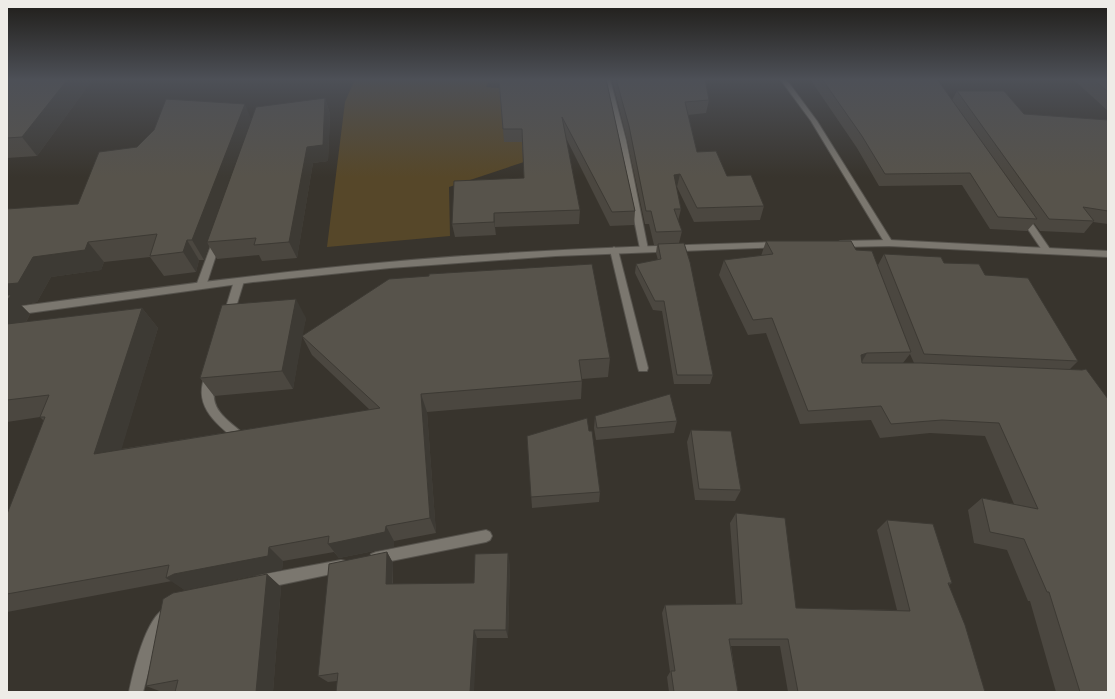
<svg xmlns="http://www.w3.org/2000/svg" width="1115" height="699" font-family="Figtree,sans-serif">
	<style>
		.green { fill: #564729 }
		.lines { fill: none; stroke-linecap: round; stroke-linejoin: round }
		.service-casing { stroke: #55524c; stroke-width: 2 }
		.minor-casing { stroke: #55524c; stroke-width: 2 }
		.tertiary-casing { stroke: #55524c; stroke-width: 2 }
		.service { fill: #7b776f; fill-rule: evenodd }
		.minor { fill: #7b776f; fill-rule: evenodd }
		.tertiary { fill: #7b776f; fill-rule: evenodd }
		.wall { fill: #4b4740; fill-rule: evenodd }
		.shaded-wall { fill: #3d3a34 }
		.building { fill: #57534b; stroke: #3d3a34 }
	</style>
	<rect width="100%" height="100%" fill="#38342d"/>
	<path class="green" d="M355 79H491L486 87 536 91 533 159 449 187 450 236 327 247 345 102Z"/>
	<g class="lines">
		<defs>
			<g id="service">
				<path d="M239 278 244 281 233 317 228 321 223 317 234 281Z"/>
				<path d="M211 371 215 372 216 375C208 408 220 414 244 434L246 437 244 440 240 442 236 440C214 422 191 403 207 372Z"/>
			</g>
			<g id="minor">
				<path d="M604 79H610L626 140 648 249 644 252 640 249 618 140Z"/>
				<path d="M780 79H786L817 121 893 243 892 245H886L811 121Z"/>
				<path d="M1023 213 1026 214 1050 249 1051 251 1050 253H1044L1019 216Z"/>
				<path d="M217 237 221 240 206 286 201 289 198 288 196 286 213 240Z"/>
				<path d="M614 247 618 250 648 368 647 371H639L638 368 610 250Z"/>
				<path d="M486 530 490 532 492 536 490 540 486 542 376 564 371 562 370 558 371 554 376 552Z"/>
				<path d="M341 560 346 561 347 566 346 571 341 572 260 589 255 587 253 582 255 577 260 575Z"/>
				<path d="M166 608 171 610 173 615 156 644 143 692H129C133 672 146 616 166 608Z"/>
			</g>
			<g id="tertiary">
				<path d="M889 240 1108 251V257L889 246 840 247 836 244 840 241Z"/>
				<path d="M778 242 781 243 782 245 781 247 556 256 390 268 253 282 7 316V308C134 291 261 273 389 262 519 250 648 246 778 242Z"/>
			</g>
		</defs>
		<use href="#service" class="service-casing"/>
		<use href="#minor" class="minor-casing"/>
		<use href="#tertiary" class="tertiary-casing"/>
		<use href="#service" class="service"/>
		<use href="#minor" class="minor"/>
		<use href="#tertiary" class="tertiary"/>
	</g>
	<g class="wall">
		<path d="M7 79H93L37 156 7 158Z"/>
		<path d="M499 79H606L635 211 634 225 610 226 566 138 580 210 579 224 495 227 496 235 455 237 452 224 524 178 522 142H504Z"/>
		<path d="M612 79H705L709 100 706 113 688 115 697 152 764 206 760 220 694 222 677 187H676L681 209 678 221 682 231 679 243 713 375 710 384H674L662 311 653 310 635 273 636 264 658 260 656 253 657 245H654L649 224H645L627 140Z"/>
		<path d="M810 79H937L952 100 957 91 1024 114 1108 120V224L1093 222 1084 233 1040 231 1034 223 1027 231 990 229 962 185 879 186 857 148Z"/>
		<path d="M1073 79H1108V111Z"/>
		<path d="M325 98 330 114 328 161 313 163 297 258 262 261 259 255 217 259 209 246 204 260H199L196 272 164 276 150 257 104 262 101 270 51 277 37 302 21 305 30 314 26 322 142 308 158 328 121 449 370 410 312 355 302 336 293 389 214 396 200 378 306 318 302 335 610 358 608 377 582 379 581 399 427 412 436 533 394 541V547L339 558 334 552 283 561 282 570 194 588 187 590 267 574 281 587 273 692H162L146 686 186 591 172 581 7 612V514L44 421 40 417 7 422V208L8 209 78 204 251 119Z"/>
		<path d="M766 241 856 250 878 265 884 254 944 263 985 275 1078 361 1069 370 1108 692H1056L1030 601H1028L1007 550 974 543 968 510 982 498 1014 504 985 436 930 433 880 438 871 420 800 424 766 333 748 335 719 275 724 260 761 256ZM910 354 914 363H903Z"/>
		<path d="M595 416 677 421 674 433 596 440 594 428Z"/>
		<path d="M691 430 741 490 735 501 695 500 687 442Z"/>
		<path d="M589 431 600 492 599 502 532 508 527 436Z"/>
		<path d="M736 513 796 608 897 610 877 530 887 520 952 583 949 585 985 692H788L780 646H731L738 692H669L667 677 670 672 662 613 665 605 736 604 730 523Z"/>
		<path d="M387 552 393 563V584L474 583 510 564 508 638H477L337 681 328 682 318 676Z"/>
	</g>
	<g class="shaded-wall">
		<path d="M68 79H93L37 156 22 137Z"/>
		<path d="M325 98 330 114 328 161 313 163 297 258 289 242 307 147Z"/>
		<path d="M245 104 253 124 207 242 209 246 204 260 192 240Z"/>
		<path d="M680 174 677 187 672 189 674 175Z"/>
		<path d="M494 213 495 227 496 235 494 222Z"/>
		<path d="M187 240 199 260 196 272 183 252Z"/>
		<path d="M88 242 104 262 101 270 51 277 37 302 21 305 30 314 13 346 7 340V284L33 257Z"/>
		<path d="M296 299 306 318 293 389 282 371Z"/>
		<path d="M142 308 158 328 115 471 94 454Z"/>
		<path d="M867 353 858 368 861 355Z"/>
		<path d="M421 394 427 412 436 533 430 518Z"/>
		<path d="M386 526 394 541V547L339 558 328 544Z"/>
		<path d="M269 547 283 561 282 570 194 588 186 591 166 578 174 574Z"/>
		<path d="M387 552 393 563 392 594 386 584Z"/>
		<path d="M508 553 510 564 508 638 506 630Z"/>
		<path d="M267 574 281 587 273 692H256Z"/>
		<path d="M474 630 477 638 474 692H470Z"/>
	</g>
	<g class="building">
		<path d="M7 79H68L22 137 7 138Z"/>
		<path d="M499 79H606L635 211 612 212 562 117 580 210 494 213V222L452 224 454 181 524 178 522 129H503Z"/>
		<path d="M616 79H705L709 100 685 102 697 152 716 151 727 176 751 175 764 206 697 208 680 174 674 175 681 209H674L682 231 656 232 651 211H646L629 126Z"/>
		<path d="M822 79H937L1037 219 998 217 970 173 885 174 862 136Z"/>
		<path d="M1093 79H1108V92Z"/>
		<path d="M957 91H1004L1024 114 1108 120V211L1083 207 1094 221 1049 219Z"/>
		<path d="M325 98 323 145 307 147 289 242 254 245 256 238 207 242 256 107Z"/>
		<path d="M166 99 245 104 192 240H187L183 252 150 256 157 234 88 242 85 250 33 257 18 283 7 284V209L78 204 99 152 137 147 154 130Z"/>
		<path d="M766 241H851L856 250 872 251 911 352 867 353 861 355 862 363H921L1082 370 1086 369 1108 399V692H1080L1049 592H1047L1024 539 990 532 982 498 1038 509 999 423 942 420 891 424 881 406 808 411 772 318 753 320 724 260 773 254Z"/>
		<path d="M684 243 690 262 713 375H677L664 301H655L636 264 661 259 658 244Z"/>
		<path d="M884 254 941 257 944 263 979 264 985 275 1028 278 1078 361 924 354Z"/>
		<path d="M592 264 610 358 579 360 582 381 421 394 430 518 386 526 385 532 328 544 329 536 269 547 268 556 174 574 166 578 169 565 7 594V514L45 417H40L49 395 7 400V324L142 308 94 454 380 408 302 336 389 279 429 276V274Z"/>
		<path d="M7 295H11L7 301Z"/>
		<path d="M296 299 282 371 200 378 222 305Z"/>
		<path d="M670 394 677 421 597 428 595 416Z"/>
		<path d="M587 418 589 431H592L600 492 531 497 527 436Z"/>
		<path d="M691 430 731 431 741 490 699 489Z"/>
		<path d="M736 513 785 518 796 608 910 611 887 520 933 524 952 583H948L965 625 985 692H798L788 639H729L738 692H674L671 671H675L665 605 742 604Z"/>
		<path d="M387 552 386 584 474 583 475 554 508 553 506 630H474L470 692H336L338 673 318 676 329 564Z"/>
		<path d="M267 574 256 692H175L178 680 146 686 163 599 173 593Z"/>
	</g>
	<linearGradient id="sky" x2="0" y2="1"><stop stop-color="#1f1d19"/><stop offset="0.45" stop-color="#4d5057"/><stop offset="1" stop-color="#4d5057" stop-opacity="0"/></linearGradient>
	<rect width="1115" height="177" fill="url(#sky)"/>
	<rect width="1115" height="699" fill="none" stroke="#eeece7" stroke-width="16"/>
</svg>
